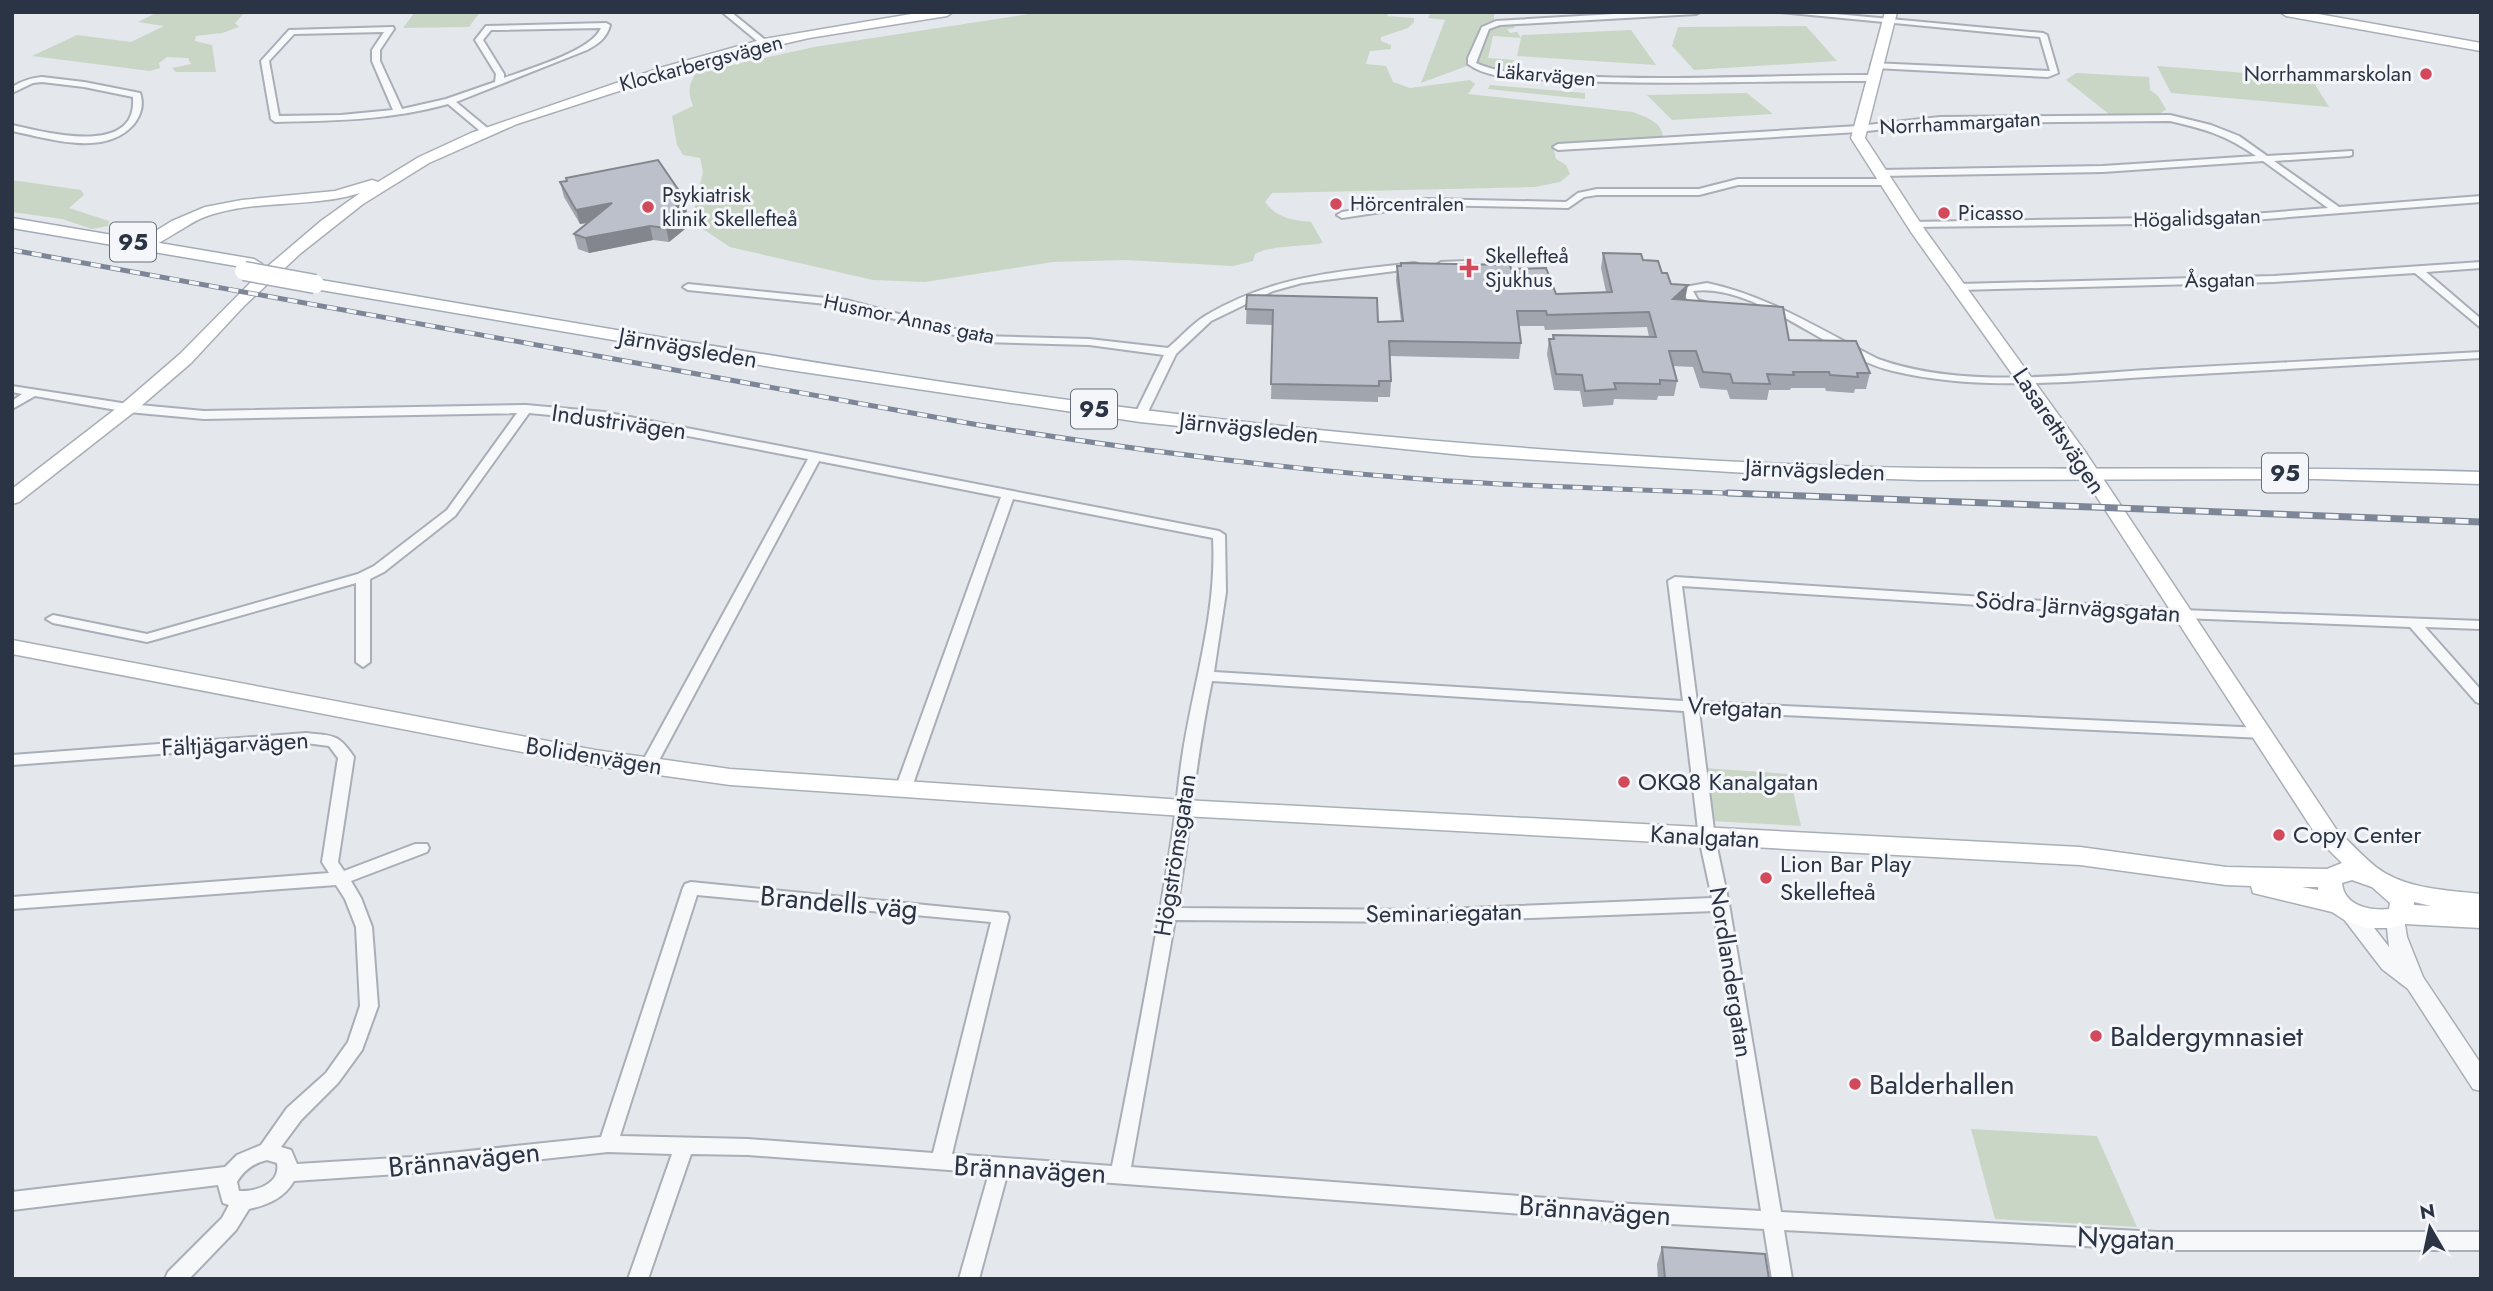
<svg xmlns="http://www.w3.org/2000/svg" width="2493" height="1291" viewBox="0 0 2493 1291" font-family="Jost,sans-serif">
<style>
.green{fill:#c9d6c5}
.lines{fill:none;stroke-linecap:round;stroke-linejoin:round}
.minor-casing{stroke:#a9aeb7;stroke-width:4}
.tertiary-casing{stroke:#a9aeb7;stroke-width:3}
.secondary-casing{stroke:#a9aeb7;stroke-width:3}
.primary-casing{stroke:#a3abb8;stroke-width:3}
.minor{fill:#f7f8fa;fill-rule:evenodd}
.tertiary{fill:#f7f8fa;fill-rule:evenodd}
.secondary{fill:#fff;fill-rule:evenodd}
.primary{fill:#fff;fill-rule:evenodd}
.rail-far1-casing{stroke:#7d8696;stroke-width:5}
.rail-casing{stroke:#7d8696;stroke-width:7}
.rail-far1{stroke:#f4f6f9;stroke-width:3.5;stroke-dasharray:10;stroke-linecap:butt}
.rail{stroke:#f4f6f9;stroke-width:4.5;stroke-dasharray:13;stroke-linecap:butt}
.primary-bridge-casing{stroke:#a3abb8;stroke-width:21;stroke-linecap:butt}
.primary-bridge{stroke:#fff;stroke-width:18}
.wall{fill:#a1a5ae}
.shaded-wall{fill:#83868d}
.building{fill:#bbc0ca;stroke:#83868d;stroke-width:2}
.poi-dot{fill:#d1495b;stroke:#f4f6f9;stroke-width:2.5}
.labels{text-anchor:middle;stroke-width:6;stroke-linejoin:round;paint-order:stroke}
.far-street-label{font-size:21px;fill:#2b3445;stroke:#f4f6f9}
.far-poi-label{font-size:21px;fill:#2b3445;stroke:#f4f6f9;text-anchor:start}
.shield{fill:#f4f6f9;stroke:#676e7b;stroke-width:2}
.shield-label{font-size:23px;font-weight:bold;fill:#2b3445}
.street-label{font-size:24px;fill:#2b3445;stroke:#f4f6f9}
.poi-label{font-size:24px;fill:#2b3445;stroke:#f4f6f9;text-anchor:start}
.near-street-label{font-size:28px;fill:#2b3445;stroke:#f4f6f9}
.near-poi-label{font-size:28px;fill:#2b3445;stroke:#f4f6f9;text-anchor:start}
</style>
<rect width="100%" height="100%" fill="#e4e7ec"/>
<!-- green -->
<g class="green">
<path d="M158,12h87l-10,11 4,4 -17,6 -26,3 -1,5 17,4 4,27h-40l-4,-4 19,-4 -3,-6 -21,-1 -8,6 1,5 -10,3 -118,-15 45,-21 54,7 33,-16 -26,-4z"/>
<path d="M415,12h65l-11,15 -66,1z"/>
<path d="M1042,12h348l-3,4 27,2v4l-6,6 -27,9v4l10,4v4l-21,2 -4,13 20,2 7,16 17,6 60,-8 5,4 -7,10 165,18c13,5 29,10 30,25l-110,9 3,13 10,6 4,9 -10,8 -25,5 -263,6 -7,9c12,16 26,18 46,20l12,21c-21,4 -52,2 -68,11l-2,7 -20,5 -107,-6 -73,2 -128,20 -52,-2 -143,-33 -27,-18 -10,-14 10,-43 -3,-14 -17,-3 -6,-10 -5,-29 21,-10c-5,-12 -5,-21 3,-33l118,-26z"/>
<path d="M1431,12h63v12l22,-4 -2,8 -7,1 3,4 7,-1 4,6 1,-3 109,-5 25,35 -139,-9 4,-18 -28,-2 -5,22 26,2 -6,13 -36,-9 -51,19 24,-63 -17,-2z"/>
<path d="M1806,26l31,35 -143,9 -22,-24 6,-19z"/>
<path d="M2157,66l154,12 18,29 -158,-14z"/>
<path d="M2076,73l73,4 1,13 8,6 8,13 -5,4 -52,1 -43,-34z"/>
<path d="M1490,85l95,8v6l-97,-10z"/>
<path d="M1747,93l26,21 -101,6 -25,-25z"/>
<path d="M12,180l69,10 3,5 -15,13 40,13 -1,5 -16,3 -30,-10 -50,-7z"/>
<path d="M1704,768l85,6 12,52 -89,-5z"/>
<path d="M1971,1129l126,7 40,91 -142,-8z"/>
</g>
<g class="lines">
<!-- minor casing -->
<g class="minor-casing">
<g id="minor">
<path d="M722,12h9l38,31 -7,2z"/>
<path d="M1649,12h51l-4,2 -196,11 -11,4 -13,34c29,13 64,11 95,13 100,5 201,-1 301,-1l4,3 -4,3c-105,-1 -211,5 -316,-1 -27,-2 -65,1 -88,-16v-6l14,-31 14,-6z"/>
<path d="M1780,12h34l229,21 4,2 11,38 -10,4 -173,-9 -4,-3 1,-2 178,8 -10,-34z"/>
<path d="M606,23l4,2c-3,13 -12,19 -23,25l-131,52 35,29v4h-6l-37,-31c-57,16 -115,17 -173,18l-4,-3 -10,-58 28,-31 104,-3 1,2 -14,21v11l22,48 44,-10 49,-17 1,-8 -21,-34 11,-14zM601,28c-9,23 -73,41 -97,50v-4l-21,-34 8,-10zM384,32l-12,18v11l21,49 -52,5 -62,1 -10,-55 25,-27z"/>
<path d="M42,77l42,5 56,11c4,11 1,22 -6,31 -29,34 -86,14 -122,7v-6c33,7 126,33 121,-28l-49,-10 -42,-5 -9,1 -21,10v-6c10,-6 18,-9 30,-10z"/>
<path d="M2170,115l41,10 28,11 28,20 85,-5v4l-3,1 -75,5 65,46 142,-11v6l-267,21 -301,4 -4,-1v-4l305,-5 114,-9 -65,-47 -160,11 -223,4 -5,-3 5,-3 223,-4 153,-10c-30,-21 -51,-27 -86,-35l-230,2 -82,9 -300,18 -5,-3 5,-3 300,-18 82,-9z"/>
<path d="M1738,179h147l5,3 -5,3h-147l-39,10h-102l-13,2 -16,11 -141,-3 -85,13 -5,-3 5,-3 85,-13 139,3 12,-9 19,-4h102z"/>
<path d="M1468,261l4,1v4l-31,2 -5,-3 5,-3z"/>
<path d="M2481,262v6l-55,4 55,47v9l-66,-55 -141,9 -315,8 -5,-3 5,-3 315,-8z"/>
<path d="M1414,263l4,1v4l-116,15 -29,8 -62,30 -35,33 -30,62 -6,4 -6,-4 30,-61 -75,-10 -108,-3 -135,-36 -158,-16 -5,-3 5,-3 158,16 135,36 108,3 79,9c12,-10 24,-24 37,-32 69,-41 132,-44 209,-53z"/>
<path d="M1707,283c62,13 115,48 171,76 86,31 194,15 284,10 106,-6 213,-11 319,-17v6c-106,6 -212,12 -318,18 -90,5 -182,16 -270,-5 -62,-14 -137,-89 -200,-80l5,9 16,5 -5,3 -19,-4 -7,-12 2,-5z"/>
<path d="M12,386l116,18 76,7 322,-6 78,7 615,119 6,4 1,57 -12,80 469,29 -15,-120 7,-4 507,33 299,11v8l-56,-2 56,63v14l-5,-2 -66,-75 -228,-9 -500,-32 15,116 566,26 7,5 -7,5 -564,-27 16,127 14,66 52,308 377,20h323v18h-323l-374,-20 8,49h-20l-8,-50 -150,-8 -607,-46 -28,104h-20l30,-106 -241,-18 -57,-1 -43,125h-20l44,-125 -64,-2 -196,21 -118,8c-10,17 -26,24 -45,28l-13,21 -47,49h-24l3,-7 54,-54 7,-13 -6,-2 -5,-18 -206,25v-18l213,-25 12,-12 24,-10 26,-37 39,-35 22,-31 12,-36 -4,-79 -11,-28 -9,-14 -324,24v-12l317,-24 -7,-11 16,-104 -9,-12 -23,-3 -294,22v-10l294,-22c27,3 32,0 48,24l-16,105 6,9 71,-27h12l2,4 -2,4 -76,29 10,17 11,29 6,79 -16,44 -24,33 -37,37 -20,27 10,3 6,14 115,-7 189,-20 82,-249 2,-4 6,-2 316,31 2,4 -57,237 160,12c22,-110 43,-219 60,-329 4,-26 6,-53 10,-79 11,-74 35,-144 31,-220l-200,-39 -101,288 -3,4h-10l-3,-4 105,-290 -182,-36 -163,305 -3,4h-10l-3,-4 168,-307 -204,-39 -75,-7 -74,103 -71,56 -14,7v83l-7,5 -7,-5v-79l-209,59 -94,-19 -7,-4 7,-4 94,19 211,-60 16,-8 73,-56 70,-97 -313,6 -76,-7 -93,-16 -23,13v-8l10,-7 -10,-2zM1212,681l472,30 15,127 13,60 -290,12 -245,-2c13,-76 19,-152 35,-227zM697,895l294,27 -58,231 -185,-14 -128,-3zM1714,911l47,300 -147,-8 -483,-36 44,-247 247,2zM267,1160l10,3c4,21 -21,29 -38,28l-2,-9c7,-12 17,-19 30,-22z"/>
</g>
</g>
<!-- tertiary casing -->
<g class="tertiary-casing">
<path id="tertiary" d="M2350,904l7,2 32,41 -3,-29 3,-6 7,-2 7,2 4,25 16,40 58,87v27l-8,-2 -65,-100 -26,-20 -39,-51 -3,-6 3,-6z"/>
</g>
<!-- secondary casing -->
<g class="secondary-casing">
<g id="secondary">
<path d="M923,12h30l-6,4 -138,22 -91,21 -201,65 -88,39 -66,41 -62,49 -57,53 -53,57 -57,49 -115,90 -7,2v-15l110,-85 58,-50 81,-82 60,-51 39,-28c-51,16 -108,5 -158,25 -17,7 -57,38 -71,34l-3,-3 3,-3 41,-25 33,-14 37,-7 93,-9 37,-11 6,2 41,-25 52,-24 189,-65 104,-29z"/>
<path d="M1885,12h12l-32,126 60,92 161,223 250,376c13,12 26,27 40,38 28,22 70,23 105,27v34l-77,-4 -14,4h-24l-20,-7 -14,-9 -79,-19 -2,-7 -25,-1 -146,-20 -897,-49 -453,-31 -135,-19 -583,-112v-14l583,110 135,19 453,31 897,47 146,20 101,2 15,-6 -22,-22 -251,-387 -158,-222 -60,-94zM2352,880l20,7 18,16 -1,6c-19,2 -45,-3 -47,-26zM2302,887h16v3zM2414,902l17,4 -17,-1z"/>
<path d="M2280,12h27l174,31v8l-195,-35z"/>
</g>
</g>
<!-- primary casing -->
<g class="primary-casing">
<g id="primary">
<path d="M12,218l242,41 8,5 -8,5 -242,-41z"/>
<path d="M315,279c385,65 770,135 1159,165 149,12 299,22 448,24 187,2 373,-2 559,4v12l-165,-5 -396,1 -122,-4 -326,-20 -332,-34 -357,-53 -474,-81 -3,-4 3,-4z"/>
</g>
</g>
<!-- minor -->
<use href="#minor" class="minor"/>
<!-- tertiary -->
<use href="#tertiary" class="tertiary"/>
<!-- secondary -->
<use href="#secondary" class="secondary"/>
<!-- primary -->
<use href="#primary" class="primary"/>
<!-- rail-far1 casing -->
<g class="rail-far1-casing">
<path id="rail-far1" d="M12,250l961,174c153,25 307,45 462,56 113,8 226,10 339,15"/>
</g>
<!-- rail casing -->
<g class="rail-casing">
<path id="rail" d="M1728,493l753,29"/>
</g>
<!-- rail-far1 -->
<use href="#rail-far1" class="rail-far1"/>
<!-- rail -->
<use href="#rail" class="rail"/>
<!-- primary-bridge casing -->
<g class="primary-bridge-casing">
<path id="primary-bridge" d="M244,271l71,13"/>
</g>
<!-- primary-bridge -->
<use href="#primary-bridge" class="primary-bridge"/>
</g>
<!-- wall -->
<g class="wall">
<path d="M560,182l127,30 -6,2 4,15 -16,13 -16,-2 -64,13 -11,-4 -4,-15 14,-11 -8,1 -16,-27z"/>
<path d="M1603,253l40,7 19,13 23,27 104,40 81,33 -4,16h-11l-1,4 -28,-2 -1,-3h-34l-1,2h-21l-2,10 -37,-1 -3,-9 -27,-2 -7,-21 -20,-1 4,15 -3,15h-16l-1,4 -43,-1 -1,6 -30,2 -3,-16 -26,-1 -7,-36 2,-15h3l1,-4 96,2 -2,-10 -102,3 -1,-4h-25l2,17 -2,16 -129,-3 1,25 -1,16h-12v5l-107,-3 2,-74 -27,-1 1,-29 131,27 23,-1 -5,-41 1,-14 114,3 45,25 50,-2 -5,-24z"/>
<path d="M1662,1247l107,32h-111l-1,-15z"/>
</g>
<!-- shaded-wall -->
<g class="shaded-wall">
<path d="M684,198l3,14 -11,3 -3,-15z"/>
<path d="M612,203l4,14 -36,7 -4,-14z"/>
<path d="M682,214l3,15 -16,13 -3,-14z"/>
<path d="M650,226l3,14 -64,13 -4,-15z"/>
<path d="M1688,285l-3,15 -12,-1z"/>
</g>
<!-- building -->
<g class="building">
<path d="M658,160l26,38 -11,2 9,14 -16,14 -16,-2 -65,12 -11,-4 38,-31 -36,7 -16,-28 7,-1 -1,-3z"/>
<path d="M1603,253l38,1 2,6 15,1 4,12h5l4,11 17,1 -15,14 110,8 6,33 67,1 14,32h-13l1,4 -28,-2 -1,-3h-36l1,3 -27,-1 3,10 -37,-1 -3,-9 -27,-2 -7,-21h-27l8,30 -17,-1v4l-46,-1 2,6 -31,2 -3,-16 -26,-1 -7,-35h5l-1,-4 103,2 -7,-25 -102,3 -1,-4h-29l4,32 -132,-2 2,40h-12v5l-108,-2 2,-74 -27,-1 1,-14 130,3 1,24 25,-1 -6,-55h4v-3l109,2 1,4 35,-1 10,26 56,-2z"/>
<path d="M1662,1247l103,7 4,25h-104z"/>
</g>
<!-- markers -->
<g class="poi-dot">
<circle cx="2426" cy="74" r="7"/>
<circle cx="1336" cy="204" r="7"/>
<circle cx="648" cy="207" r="7"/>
<circle cx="1944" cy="213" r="7"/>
<path d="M1465.5 257.5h7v7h7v7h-7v7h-7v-7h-7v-7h7z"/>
<circle cx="1624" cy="782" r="7"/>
<circle cx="2279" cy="835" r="7"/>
<circle cx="1766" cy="878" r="7"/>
<circle cx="2096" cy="1036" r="7"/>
<circle cx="1855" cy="1084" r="7"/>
</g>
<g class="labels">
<!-- far-street labels -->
<g class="far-street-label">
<text transform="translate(701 63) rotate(-15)" y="7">Klockarbergsvägen</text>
<text transform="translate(1546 75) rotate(5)" y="7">Läkarvägen</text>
<text transform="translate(1960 123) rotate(-3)" y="7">Norrhammargatan</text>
<text transform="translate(2197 218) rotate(-2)" y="7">Högalidsgatan</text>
<text transform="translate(2220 280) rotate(-1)" y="7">Åsgatan</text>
<text transform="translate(909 319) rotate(12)" y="7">Husmor Annas gata</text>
</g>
<!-- far-poi labels -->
<g class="far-poi-label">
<text x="2412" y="81" text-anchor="end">Norrhammarskolan</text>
<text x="662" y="202">Psykiatrisk<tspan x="662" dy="24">klinik Skellefteå</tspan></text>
<text x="1350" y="211">Hörcentralen</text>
<text x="1958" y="220">Picasso</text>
<text x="1485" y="263">Skellefteå<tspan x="1485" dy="24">Sjukhus</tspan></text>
</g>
<!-- shield labels -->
<g class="shield">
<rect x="110" y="222.5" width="46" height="39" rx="5"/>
<rect x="1071" y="389.5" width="46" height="39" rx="5"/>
<rect x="2262" y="453.5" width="46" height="39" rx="5"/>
</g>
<g class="shield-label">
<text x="133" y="250">95</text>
<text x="1094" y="417">95</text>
<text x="2285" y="481">95</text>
</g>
<!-- street labels -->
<g class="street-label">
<text transform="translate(688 348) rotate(10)" y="8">Järnvägsleden</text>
<text transform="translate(619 422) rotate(8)" y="8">Industrivägen</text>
<text transform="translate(1249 428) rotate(6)" y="8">Järnvägsleden</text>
<text transform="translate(2059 431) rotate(56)" y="8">Lasarettsvägen</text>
<text transform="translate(1815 470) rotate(2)" y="8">Järnvägsleden</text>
<text transform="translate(2078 607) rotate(4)" y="8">Södra Järnvägsgatan</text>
<text transform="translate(1735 708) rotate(3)" y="8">Vretgatan</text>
<text transform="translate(235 744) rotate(-3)" y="8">Fältjägarvägen</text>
<text transform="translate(594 756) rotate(9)" y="8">Bolidenvägen</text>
<text transform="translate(1705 837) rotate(3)" y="8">Kanalgatan</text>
<text transform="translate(1175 855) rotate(-81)" y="8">Högströmsgatan</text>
<text transform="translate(1444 913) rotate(-1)" y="8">Seminariegatan</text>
<text transform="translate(1731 972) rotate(81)" y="8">Nordlandergatan</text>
</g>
<!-- poi labels -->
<g class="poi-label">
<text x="1638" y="790">OKQ8 Kanalgatan</text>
<text x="2293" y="843">Copy Center</text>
<text x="1780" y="872">Lion Bar Play<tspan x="1780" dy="28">Skellefteå</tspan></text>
</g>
<!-- near-street labels -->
<g class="near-street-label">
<text transform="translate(839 902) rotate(5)" y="10">Brandells väg</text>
<text transform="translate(464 1159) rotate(-6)" y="10">Brännavägen</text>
<text transform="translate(1030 1169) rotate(3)" y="10">Brännavägen</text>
<text transform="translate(1595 1210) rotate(4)" y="10">Brännavägen</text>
<text transform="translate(2126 1238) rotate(2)" y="10">Nygatan</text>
</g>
<!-- near-poi labels -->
<g class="near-poi-label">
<text x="2110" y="1046">Baldergymnasiet</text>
<text x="1869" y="1094">Balderhallen</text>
</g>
</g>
<!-- border -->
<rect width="2493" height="1291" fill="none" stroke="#2b3445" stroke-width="28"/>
<!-- north arrow -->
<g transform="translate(2430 1228) rotate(351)" stroke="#f4f6f9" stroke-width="5" paint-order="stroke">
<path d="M0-5L12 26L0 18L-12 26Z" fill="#2b3445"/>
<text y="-10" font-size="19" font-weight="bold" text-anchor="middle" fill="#2b3445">N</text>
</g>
</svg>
